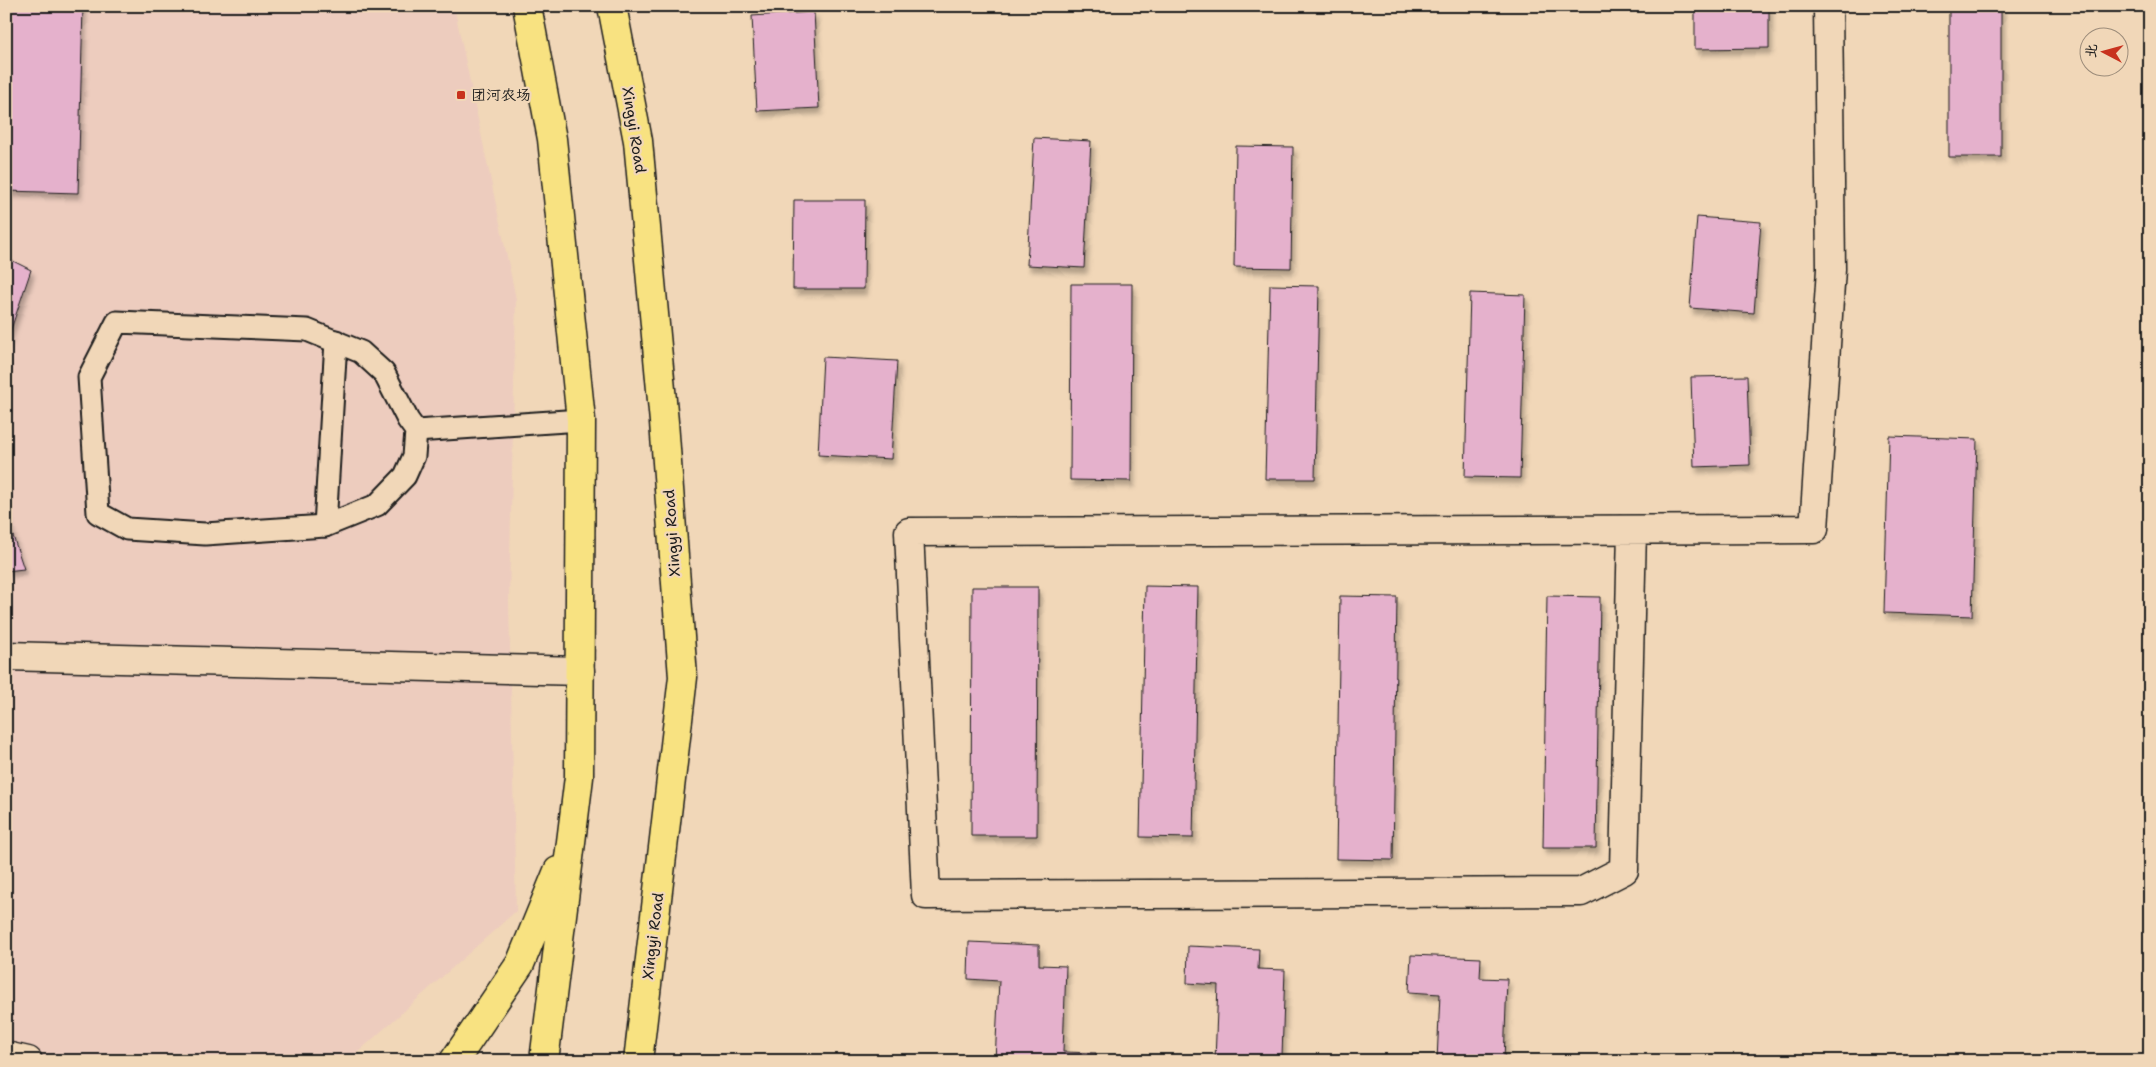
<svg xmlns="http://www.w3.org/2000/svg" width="2156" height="1067" viewBox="0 0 2156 1067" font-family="'Shantell Sans','LXGW WenKai TC',sans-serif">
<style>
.built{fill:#edccbe}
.building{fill:#e5b1cc;stroke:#1c1c1c;filter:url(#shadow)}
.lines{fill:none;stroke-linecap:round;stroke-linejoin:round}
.lane-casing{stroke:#1c1c1c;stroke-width:25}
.street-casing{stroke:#1c1c1c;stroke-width:31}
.secondary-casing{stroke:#1c1c1c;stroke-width:31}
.primary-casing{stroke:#1c1c1c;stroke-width:31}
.lane{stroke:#f1d7b8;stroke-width:21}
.street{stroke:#f1d7b8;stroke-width:28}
.secondary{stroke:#f1d7b8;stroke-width:28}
.primary{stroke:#f8e281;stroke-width:28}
.poi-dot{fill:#c8321e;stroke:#f1d7b8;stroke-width:2}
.labels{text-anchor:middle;stroke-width:4.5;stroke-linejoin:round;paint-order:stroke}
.poi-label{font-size:15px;fill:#1c1c1c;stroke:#f1d7b8;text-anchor:start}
.street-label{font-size:15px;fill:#1c1c1c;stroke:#f1d7b8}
</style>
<defs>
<filter id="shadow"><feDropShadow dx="3" dy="5.5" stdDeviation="2.5" flood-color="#0004"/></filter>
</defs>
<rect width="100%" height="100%" fill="#f1d7b8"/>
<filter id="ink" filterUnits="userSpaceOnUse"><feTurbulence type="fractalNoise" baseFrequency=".02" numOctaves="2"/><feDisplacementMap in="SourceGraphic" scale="10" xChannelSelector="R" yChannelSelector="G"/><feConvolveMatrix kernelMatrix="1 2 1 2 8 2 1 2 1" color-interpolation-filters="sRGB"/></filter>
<g filter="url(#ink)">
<!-- built -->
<path class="built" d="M6,6h448l62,293 -7,302 7,310 -168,150h-342z"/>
<!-- building -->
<g class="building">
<path d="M6,6h77l-5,187 -72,-2z"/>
<path d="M1695,6h74v42l-74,1z"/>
<rect x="1949" y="6" width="52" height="151"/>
<path d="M814,12l5,96 -62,3 -5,-95z"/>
<path d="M1034,138l57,3 -7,127 -57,-3z"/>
<path d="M1236,146l57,1 -2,121 -57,-1z"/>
<path d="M794,200h71l-1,89h-71z"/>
<path d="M1697,217l64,5 -7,91 -64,-5z"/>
<path d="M11,260l20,10 -25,74v-82z"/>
<path d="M1071,284h61l-1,197 -61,-1z"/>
<path d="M1270,285l49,1 -4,193h-50z"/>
<path d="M1470,293l55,2 -5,183 -55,-1z"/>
<path d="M823,357l74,4 -6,98 -73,-4z"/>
<path d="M1747,376l3,89 -56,2 -3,-90z"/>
<path d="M1889,436l88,3 -5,177 -88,-3z"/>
<path d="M6,511l6,22 12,36 -18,2z"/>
<path d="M1145,586l53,1 -5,251 -53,-1z"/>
<path d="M972,587h66l-1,249h-66z"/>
<path d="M1340,596l57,1 -4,263 -57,-1z"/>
<path d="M1547,596l53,1 -4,251h-53z"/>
<path d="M969,942l70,3v20l27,1 -3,86 33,1v8h-101l4,-80 -31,-2z"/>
<path d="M1188,946l71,3 -1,20 27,1 -3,86 33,2v3h-100l3,-76 -31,-2z"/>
<path d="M1411,955l70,3 -1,20 27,1 -3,82h-67l3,-67 -31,-2z"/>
</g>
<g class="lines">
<!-- lane casing -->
<g class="lane-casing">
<g id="lane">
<path d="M117,322l190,8 54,22 23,21 24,47 8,11 -2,25 -9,20 -28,29 -52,21 -120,8 -78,-5 -29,-16 -9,-136z"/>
<path d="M416,431l165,-11"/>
<path d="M325,526l11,-185"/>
</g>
</g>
<!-- street casing -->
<g class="street-casing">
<g id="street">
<path d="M1632,530l-8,340 -43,22 -655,3 -17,-363 905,-3 17,-260 -3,-263"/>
<path d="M6,656l574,15"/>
</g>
</g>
<!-- secondary casing -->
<g class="secondary-casing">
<path id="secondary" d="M6,1056l22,5"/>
</g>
<!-- primary casing -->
<g class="primary-casing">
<g id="primary">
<path d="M527,6l25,133 29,281 -2,357 -35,284"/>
<path d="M612,6l26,135 26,281 19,255 -45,384"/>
<path d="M454,1061l66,-97 38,-93"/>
</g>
</g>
<!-- lane -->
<use href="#lane" class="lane"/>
<!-- street -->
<use href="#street" class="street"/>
<!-- secondary -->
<use href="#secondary" class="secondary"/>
<!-- primary -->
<use href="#primary" class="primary"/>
</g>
</g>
<!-- markers -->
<rect class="poi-dot" x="456" y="90" width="10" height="10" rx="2.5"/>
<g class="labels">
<!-- poi labels -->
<g class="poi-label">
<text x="471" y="100">团河农场</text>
</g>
<!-- street labels -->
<g class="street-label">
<text transform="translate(634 130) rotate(81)" y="5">Xingyi Road</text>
<text transform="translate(672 533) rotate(-94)" y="5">Xingyi Road</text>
<text transform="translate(653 936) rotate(-83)" y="5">Xingyi Road</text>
</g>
</g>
<!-- margin -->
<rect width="2156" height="1067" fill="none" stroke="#f1d7b8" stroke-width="25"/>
<rect x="12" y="12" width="2131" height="1042" fill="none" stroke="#1c1c1c" stroke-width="2" filter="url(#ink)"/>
<!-- north arrow -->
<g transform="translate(2104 52) rotate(276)"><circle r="24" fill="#f1d7b8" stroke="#9c8c7a"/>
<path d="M0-4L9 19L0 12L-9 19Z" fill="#c8321e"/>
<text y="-8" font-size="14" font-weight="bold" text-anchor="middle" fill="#1c1c1c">北</text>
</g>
</svg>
